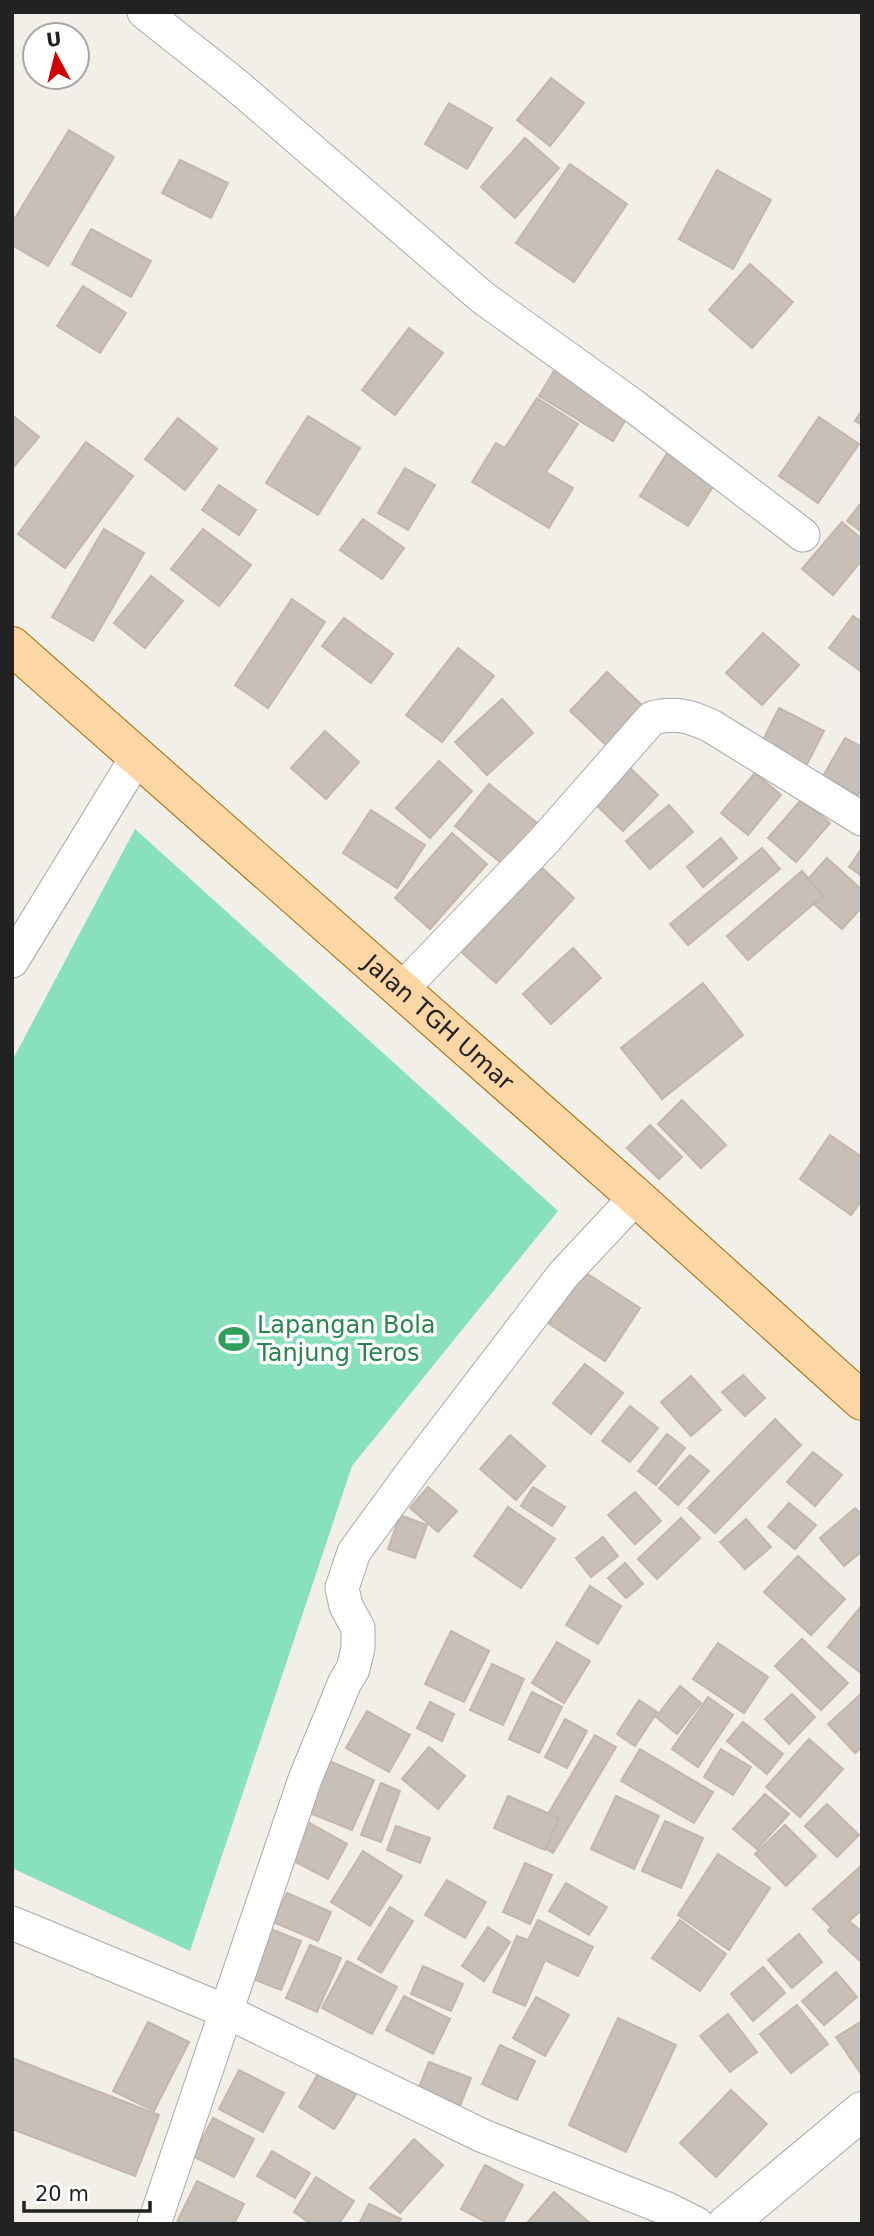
<svg xmlns="http://www.w3.org/2000/svg" width="874" height="2236" viewBox="0 0 874 2236" font-family="'DejaVu Sans',sans-serif">
<style>
.pitch{fill:#88e0be}
.building{fill:#c7bfb8;stroke:#c4b6ab;stroke-width:2}
.lines{fill:none;stroke-linecap:round;stroke-linejoin:round}
.minor-casing{stroke:#a9a9a9;stroke-width:35}
.tertiary-casing{stroke:#a9a9a9;stroke-width:40}
.primary-casing{stroke:#a06b00;stroke-width:40}
.minor{stroke:#fff;stroke-width:33}
.tertiary{stroke:#fff;stroke-width:38}
.primary{stroke:#fcd6a4;stroke-width:38}
.labels{text-anchor:middle;stroke-width:7;stroke-linejoin:round;paint-order:stroke}
.street-label{font-size:24px;fill:#222;stroke:#fff}
.leisure-label{font-size:24px;fill:#27864d;stroke:#fff;text-anchor:start}
</style>
<rect width="100%" height="100%" fill="#f2efe9"/>
<!-- pitch -->
<path class="pitch" d="M135,829l423,382 -206,255 -162,485 -178,-83v-807z"/>
<!-- building -->
<g class="building">
<path d="M551,78l33,25 -34,43 -33,-26z"/>
<path d="M449,103l43,25 -25,41 -42,-25z"/>
<path d="M69,130l45,27 -66,109 -36,-21v-22z"/>
<path d="M525,138l34,30 -44,50 -34,-31z"/>
<path d="M180,160l48,23 -17,35 -49,-25z"/>
<path d="M570,164l57,40 -53,78 -58,-39z"/>
<path d="M717,170l54,30 -38,69 -54,-30z"/>
<path d="M91,229l60,32 -20,36 -59,-33z"/>
<path d="M750,264l43,38 -41,46 -43,-38z"/>
<path d="M83,286l43,27 -26,40 -43,-27z"/>
<path d="M409,328l34,25 -48,62 -33,-25z"/>
<path d="M560,361l73,46 -20,34 -74,-45z"/>
<path d="M537,398l41,26 -32,48 27,16 -24,40 -77,-46 24,-39 9,5z"/>
<path d="M862,410v15l-7,-4z"/>
<path d="M12,415l27,22 -27,32z"/>
<path d="M308,416l52,32 -42,67 -52,-32z"/>
<path d="M819,417l40,27 -41,59 -39,-27z"/>
<path d="M178,418l39,31 -32,41 -40,-31z"/>
<path d="M86,442l47,34 -68,92 -47,-34z"/>
<path d="M673,444l48,30 -33,52 -48,-30z"/>
<path d="M405,468l30,17 -27,45 -30,-17z"/>
<path d="M219,485l37,25 -17,25 -37,-25z"/>
<path d="M862,502v30l-15,-11z"/>
<path d="M363,519l41,29 -22,31 -42,-29z"/>
<path d="M842,522l20,17v21l-29,35 -31,-26z"/>
<path d="M104,529l40,24 -51,88 -41,-24z"/>
<path d="M203,529l48,36 -32,41 -48,-37z"/>
<path d="M151,576l32,25 -38,47 -31,-25z"/>
<path d="M292,599l33,23 -57,86 -33,-23z"/>
<path d="M853,616l9,6v50l-33,-24z"/>
<path d="M344,618l49,36 -22,29 -49,-37z"/>
<path d="M763,633l36,32 -37,40 -36,-32z"/>
<path d="M458,648l36,28 -52,66 -36,-27z"/>
<path d="M607,672l37,35 -37,39 -37,-35z"/>
<path d="M502,699l31,34 -46,42 -32,-33z"/>
<path d="M779,708l45,23 -19,37 -45,-22z"/>
<path d="M325,731l34,31 -33,37 -35,-31z"/>
<path d="M845,738l17,9v40l-4,8 -35,-19z"/>
<path d="M439,761l33,30 -42,47 -34,-30z"/>
<path d="M626,764l32,31 -35,36 -32,-31z"/>
<path d="M755,773l26,22 -33,40 -27,-22z"/>
<path d="M489,784l54,44 -34,41 -54,-43z"/>
<path d="M802,799l28,24 -34,39 -28,-24z"/>
<path d="M669,805l24,27 -43,37 -24,-28z"/>
<path d="M371,810l54,35 -28,43 -54,-35z"/>
<path d="M452,833l35,31 -57,65 -35,-31z"/>
<path d="M721,838l16,20 -34,29 -16,-20z"/>
<path d="M762,848l18,21 -92,76 -18,-21z"/>
<path d="M862,848v28l-13,-9z"/>
<path d="M827,858l35,32v17l-20,22 -44,-39z"/>
<path d="M537,863l37,35 -78,85 -38,-34z"/>
<path d="M802,871l21,25 -75,64 -21,-24z"/>
<path d="M573,948l28,30 -50,46 -28,-30z"/>
<path d="M703,983l40,52 -81,64 -41,-51z"/>
<path d="M682,1100l44,45 -25,23 -43,-44z"/>
<path d="M650,1125l32,32 -23,22 -32,-31z"/>
<path d="M830,1135l32,22v43l-11,15 -51,-36z"/>
<path d="M583,1271l57,37 -35,53 -57,-38z"/>
<path d="M585,1364l38,29 -32,41 -38,-31z"/>
<path d="M743,1375l22,23 -20,18 -23,-24z"/>
<path d="M691,1376l30,34 -30,26 -30,-34z"/>
<path d="M630,1406l28,22 -28,34 -28,-21z"/>
<path d="M775,1419l26,26 -86,88 -27,-25z"/>
<path d="M667,1434l18,14 -29,37 -18,-14z"/>
<path d="M510,1435l35,31 -29,34 -36,-31z"/>
<path d="M813,1452l29,23 -27,31 -28,-24z"/>
<path d="M690,1455l19,16 -31,34 -19,-17z"/>
<path d="M428,1487l29,24 -19,21 -28,-24z"/>
<path d="M533,1487l32,20 -13,19 -31,-20z"/>
<path d="M635,1492l26,29 -26,23 -27,-29z"/>
<path d="M789,1503l27,22 -21,24 -27,-22z"/>
<path d="M508,1507l47,32 -34,49 -47,-32z"/>
<path d="M855,1508l7,7v36l-18,15 -24,-28z"/>
<path d="M400,1515l27,10 -12,33 -27,-9z"/>
<path d="M681,1518l19,20 -43,41 -19,-20z"/>
<path d="M746,1519l25,28 -26,22 -25,-27z"/>
<path d="M603,1537l15,19 -27,21 -15,-19z"/>
<path d="M798,1556l47,43 -34,36 -47,-43z"/>
<path d="M625,1563l18,21 -17,14 -18,-20z"/>
<path d="M590,1586l31,20 -23,38 -32,-19z"/>
<path d="M862,1605v69l-34,-27z"/>
<path d="M451,1631l38,20 -25,51 -39,-18z"/>
<path d="M802,1639l46,44 -27,27 -46,-44z"/>
<path d="M557,1642l33,19 -26,42 -32,-20z"/>
<path d="M718,1643l50,34 -24,36 -51,-34z"/>
<path d="M492,1664l32,15 -21,46 -33,-15z"/>
<path d="M680,1686l21,17 -24,31 -21,-17z"/>
<path d="M532,1692l30,15 -23,46 -30,-14z"/>
<path d="M862,1693v54l-7,6 -27,-29z"/>
<path d="M792,1694l23,23 -26,27 -24,-25z"/>
<path d="M708,1697l25,18 -35,52 -26,-18z"/>
<path d="M639,1700l18,12 -22,34 -18,-12z"/>
<path d="M430,1702l24,12 -12,27 -25,-13z"/>
<path d="M367,1711l43,24 -21,37 -43,-24z"/>
<path d="M565,1719l22,12 -20,37 -22,-11z"/>
<path d="M743,1722l40,32 -16,20 -40,-33z"/>
<path d="M595,1735l21,12 -63,106 -21,-12z"/>
<path d="M809,1739l34,30 -43,48 -34,-30z"/>
<path d="M429,1747l36,29 -27,33 -36,-30z"/>
<path d="M640,1749l73,43 -19,31 -73,-42z"/>
<path d="M721,1749l30,18 -18,28 -29,-18z"/>
<path d="M329,1761l45,19 -22,50 -45,-18z"/>
<path d="M381,1783l19,8 -19,51 -20,-7z"/>
<path d="M765,1794l24,20 -32,35 -24,-20z"/>
<path d="M508,1796l51,22 -14,32 -51,-22z"/>
<path d="M616,1796l43,20 -25,53 -43,-20z"/>
<path d="M827,1804l32,31 -22,22 -32,-31z"/>
<path d="M665,1821l38,17 -22,50 -39,-17z"/>
<path d="M308,1822l39,22 -19,35 -40,-21z"/>
<path d="M785,1825l31,31 -30,30 -31,-32z"/>
<path d="M396,1826l34,12 -10,25 -33,-13z"/>
<path d="M363,1851l39,25 -32,50 -39,-24z"/>
<path d="M718,1854l52,34 -41,62 -51,-35z"/>
<path d="M525,1863l27,12 -22,49 -27,-12z"/>
<path d="M862,1865v45l-13,11 13,11v25l-3,3 -31,-29 3,-4 -18,-18z"/>
<path d="M447,1880l39,22 -21,36 -40,-23z"/>
<path d="M566,1883l41,24 -18,28 -40,-24z"/>
<path d="M287,1893l44,19 -13,29 -45,-19z"/>
<path d="M390,1907l23,14 -32,52 -23,-14z"/>
<path d="M538,1920l55,27 -15,29 -33,-16 -20,46 -32,-14 24,-56 11,4z"/>
<path d="M680,1920l46,34 -26,37 -48,-33z"/>
<path d="M488,1927l22,15 -26,39 -22,-15z"/>
<path d="M268,1928l33,13 -20,49 -33,-13z"/>
<path d="M799,1934l23,28 -30,26 -24,-28z"/>
<path d="M310,1945l31,13 -24,54 -31,-14z"/>
<path d="M347,1961l50,26 -25,47 -50,-26z"/>
<path d="M423,1966l40,18 -12,27 -40,-17z"/>
<path d="M763,1967l22,26 -32,28 -22,-27z"/>
<path d="M836,1972l21,25 -33,28 -22,-24z"/>
<path d="M404,1996l46,23 -17,35 -47,-24z"/>
<path d="M536,1997l33,18 -24,41 -32,-18z"/>
<path d="M797,2005l31,39 -37,29 -31,-39z"/>
<path d="M728,2014l29,38 -27,20 -30,-36z"/>
<path d="M618,2018l58,27 -50,107 -57,-27z"/>
<path d="M862,2021v52l-1,1 -25,-37z"/>
<path d="M148,2022l41,20 -35,69 -41,-20z"/>
<path d="M500,2045l35,16 -18,39 -35,-16z"/>
<path d="M12,2058l147,57 -24,61 -123,-47z"/>
<path d="M429,2062l42,16 -11,28 -42,-16z"/>
<path d="M321,2069l37,22 -24,38 -35,-22z"/>
<path d="M239,2070l45,23 -21,39 -44,-23z"/>
<path d="M731,2090l36,34 -51,53 -36,-34z"/>
<path d="M213,2118l41,21 -20,38 -41,-21z"/>
<path d="M414,2139l29,26 -43,48 -30,-25z"/>
<path d="M272,2151l38,22 -15,25 -38,-22z"/>
<path d="M485,2165l38,20 -21,39h-12l-29,-15z"/>
<path d="M316,2177l38,24 -15,23h-28l-17,-12z"/>
<path d="M197,2181l47,23 -10,20h-58z"/>
<path d="M554,2192l37,32h-65z"/>
<path d="M369,2204l32,15 -3,5h-39z"/>
</g>
<g class="lines">
<!-- minor casing -->
<g class="minor-casing">
<g id="minor">
<path d="M144,12l92,73 246,212 153,110 168,128"/>
<path d="M12,961l125,-204"/>
<path d="M401,990l143,-149 108,-123c23,-6 38,-2 59,8l151,93"/>
<path d="M12,1923l213,88 258,125 182,72 32,16"/>
<path d="M154,2224l151,-445 40,-97 8,-13 5,-21v-20l-12,-22 -4,-18 12,-36 60,-82 149,-195 73,-78"/>
</g>
</g>
<!-- tertiary casing -->
<g class="tertiary-casing">
<path id="tertiary" d="M727,2224l135,-113"/>
</g>
<!-- primary casing -->
<g class="primary-casing">
<g id="primary">
<path id="s1" d="M12,646l624,551 226,204"/>
</g>
</g>
<!-- minor -->
<use href="#minor" class="minor"/>
<!-- tertiary -->
<use href="#tertiary" class="tertiary"/>
<!-- primary -->
<use href="#primary" class="primary"/>
</g>
<!-- icons -->
<defs>
<g id="stadium-bare" transform="scale(2.415)"><path d="M0-5a6.5 5 0 1 0 0 10a6.5 5 0 1 0 0-10ZM-3.5-1.8h7v3.6h-7Z" fill="#2e9e5b" stroke="#fff" stroke-width="2.5" paint-order="stroke"/></g>
</defs>
<g fill-rule="evenodd">
<use href="#stadium-bare" x="234" y="1339"/>
</g>
<g class="labels">
<!-- street labels -->
<g class="street-label">
<text dy="8" stroke="none"><textPath href="#s1" startOffset="569">Jalan TGH Umar</textPath></text>
</g>
<!-- leisure labels -->
<g class="leisure-label">
<text x="257" y="1333">Lapangan Bola<tspan x="257" dy="28">Tanjung Teros</tspan></text>
</g>
</g>
<!-- border -->
<rect width="874" height="2236" fill="none" stroke="#222222" stroke-width="28"/>
<!-- north arrow -->
<g transform="translate(56 56) rotate(353)"><circle r="33" fill="#ffffff" stroke="#a7a7a7" stroke-width="2"/>
<path d="M0-5L12 26L0 18L-12 26Z" fill="#d40000"/>
<text y="-10" font-size="19" font-weight="bold" text-anchor="middle" fill="#222222">U</text>
</g>
<!-- scale -->
<path d="M24 2201v10h126v-10" fill="none" stroke="#222222" stroke-width="3.5"/>
<text x="35" y="2201" font-size="21" fill="#222222" stroke="#ffffff" stroke-width="5" paint-order="stroke">20 m</text>
</svg>
